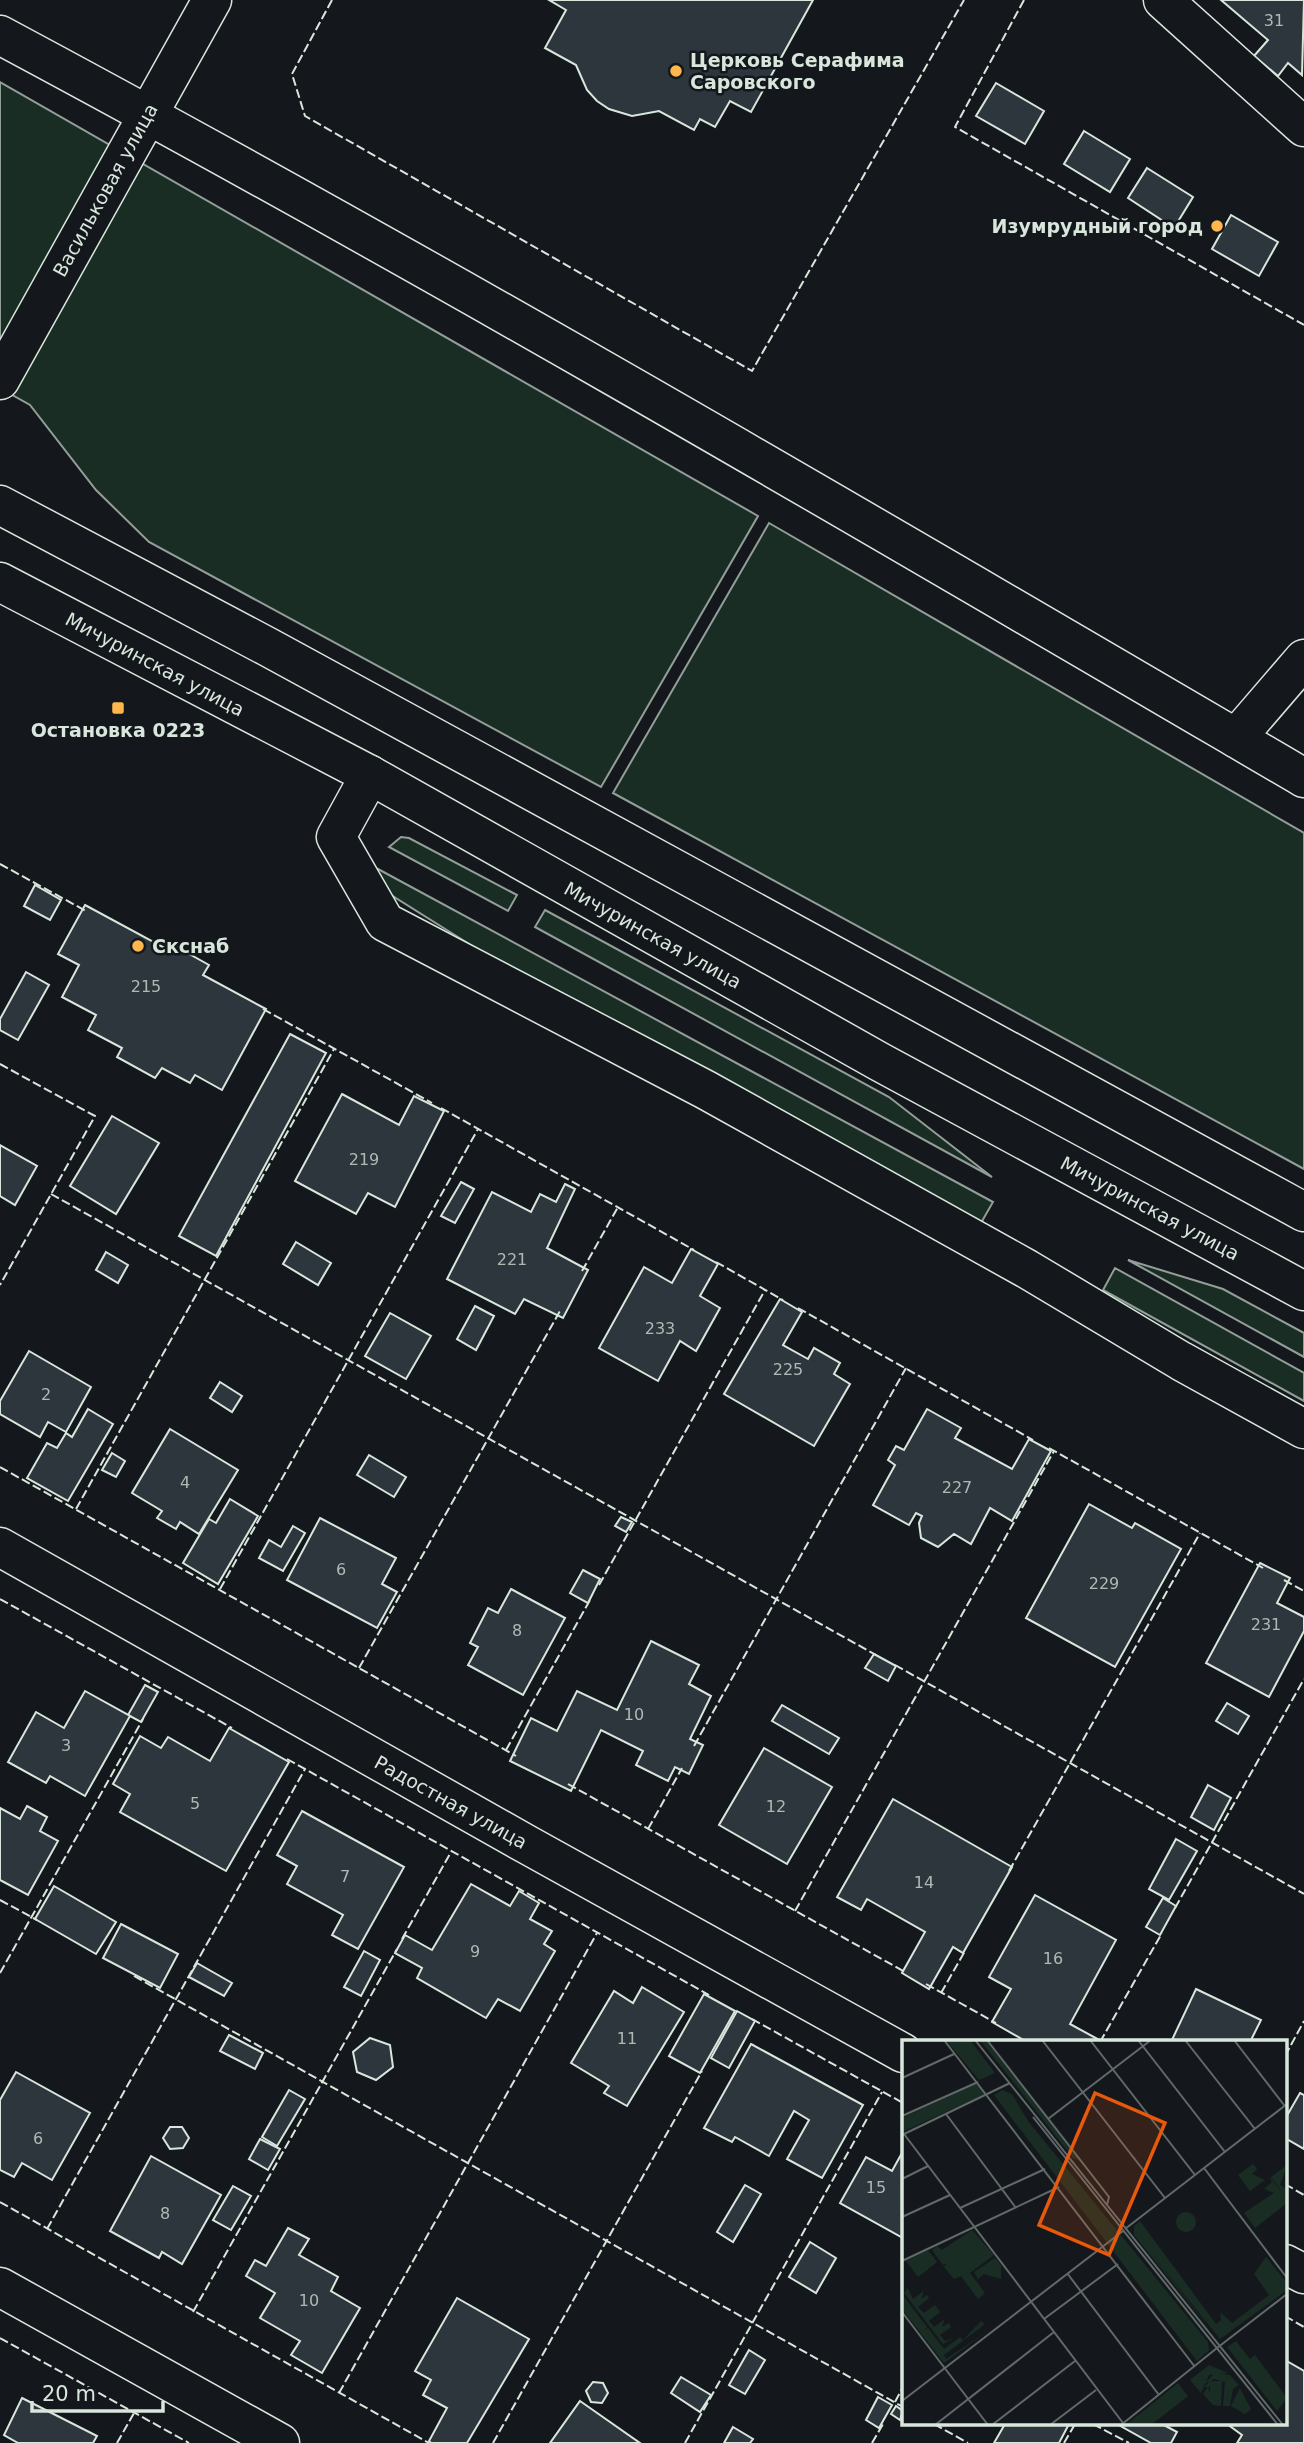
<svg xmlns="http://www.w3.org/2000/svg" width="1304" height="2443" viewBox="0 0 1304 2443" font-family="'DejaVu Sans',sans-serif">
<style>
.green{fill:#1a2d24;stroke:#939e99;stroke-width:2}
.building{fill:#2c363c;stroke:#d8e6dc;stroke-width:2}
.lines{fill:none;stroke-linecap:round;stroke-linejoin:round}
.minor-casing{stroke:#d8e6dc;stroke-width:41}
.major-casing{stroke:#d8e6dc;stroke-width:41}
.minor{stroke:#14181c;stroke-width:38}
.major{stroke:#14181c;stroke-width:38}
.fence{stroke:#d8e6dc;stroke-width:2;stroke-dasharray:9 3.5;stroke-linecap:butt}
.poi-dot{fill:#ffb74d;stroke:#14181c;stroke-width:2.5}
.labels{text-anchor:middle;stroke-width:5;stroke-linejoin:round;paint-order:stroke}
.number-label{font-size:16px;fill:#adbab4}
.poi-label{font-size:19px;font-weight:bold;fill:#d8e6dc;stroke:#14181c;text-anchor:start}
.street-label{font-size:19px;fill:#d8e6dc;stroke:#14181c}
.inset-road{fill:none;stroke:#626a69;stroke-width:2}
.view{fill:#e8590c;fill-opacity:0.15;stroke:#e8590c;stroke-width:3.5}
.inset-edge{fill:none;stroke:#d8e6dc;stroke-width:3.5}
</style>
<rect width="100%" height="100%" fill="#14181c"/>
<!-- green -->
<g class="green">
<path d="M0,82l758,434 -157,271 -452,-245 -53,-52 -66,-85 -30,-17z"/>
<path d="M769,523l535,310v336l-691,-376z"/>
<path d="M401,837l8,1 108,57 -9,16 -119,-64z"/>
<path d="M378,869l615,333 -12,21 -488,-264 -113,-71 -4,-10z"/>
<path d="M545,910l344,187 103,80 -457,-250z"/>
<path d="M1128,1260l95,29 81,44v24z"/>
<path d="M1115,1268l189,105v28l-201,-111z"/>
</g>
<!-- building -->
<g class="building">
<path d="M549,0h264l-62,112 -21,-11 -15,26 -15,-8 -6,11 -35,-19 -27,5 -23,-7 -12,-8 -10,-11 -11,-25 -31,-17 21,-38z"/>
<path d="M1221,0h83l-2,75 -14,-12 -10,13 -24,-20 14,-16z"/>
<path d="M996,83l48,28 -19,33 -49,-28z"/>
<path d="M1084,131l46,28 -20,33 -46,-28z"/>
<path d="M1147,168l46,29 -19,31 -46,-30z"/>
<path d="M1231,215l47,27 -19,34 -47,-27z"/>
<path d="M35,885l26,15 -11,20 -26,-14z"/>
<path d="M85,905l85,46 3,-6 36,20 -6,10 63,34 -44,81 -27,-15 -5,8 -28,-15 -7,10 -38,-21 5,-9 -34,-18 8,-15 -34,-18 17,-32 -21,-11z"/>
<path d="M26,972l23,13 -31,55 -18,-10v-11z"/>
<path d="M290,1034l36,19 -110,203 -37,-20z"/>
<path d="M342,1094l57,31 15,-29 30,15 -49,96 -27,-14 -12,21 -61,-33z"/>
<path d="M112,1116l47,27 -43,71 -46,-28z"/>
<path d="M0,1145l37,21 -22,39 -15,-9z"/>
<path d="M461,1182l13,7 -19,34 -14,-7z"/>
<path d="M565,1184l10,5 -28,59 41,22 -25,48 -39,-19 -9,15 -68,-35 45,-87 39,20 9,-18 16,8z"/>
<path d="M296,1242l35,21 -13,22 -35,-21z"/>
<path d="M691,1249l27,15 -18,32 20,12 -24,43 -16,-10 -22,40 -59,-33 45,-81 28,16z"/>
<path d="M106,1252l22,13 -10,18 -22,-13z"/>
<path d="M780,1299l22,13 -19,33 25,14 6,-11 26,15 -6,11 16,10 -36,62 -90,-52z"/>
<path d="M475,1306l19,10 -18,34 -19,-11z"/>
<path d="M390,1313l41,23 -25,43 -41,-23z"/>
<path d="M29,1351l62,36 -25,45 -18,-10 -8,15 -40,-23v-13z"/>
<path d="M220,1382l22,14 -10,16 -22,-14z"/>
<path d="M88,1409l25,15 -45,77 -41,-23 20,-35 10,5 9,-15 6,4z"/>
<path d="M927,1409l34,19 -6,10 57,31 17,-30 22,12 -39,70 -22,-13 -19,36 -17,-10 -16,13 -17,-9 -2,-15 3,-7 -6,-3 -7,12 -36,-20 22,-40 -7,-5 8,-14 8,4z"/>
<path d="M170,1429l68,41 -39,64 -19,-12 -4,7 -19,-11 5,-7 -30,-18z"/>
<path d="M112,1453l13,8 -9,16 -14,-7z"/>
<path d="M369,1455l37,22 -12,20 -37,-22z"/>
<path d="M230,1499l28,17 -40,68 -35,-21 26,-44 7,4z"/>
<path d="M1089,1504l43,24 3,-5 46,26 -66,118 -89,-49z"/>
<path d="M621,1517l11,5 -6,10 -11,-6z"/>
<path d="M320,1518l76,40 -14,26 15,8 -20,36 -90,-48z"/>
<path d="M293,1526l12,7 -22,38 -24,-13 10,-18 12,7z"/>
<path d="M1260,1563l30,15 -13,25 27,14v14l-35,66 -63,-34z"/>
<path d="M583,1570l17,9 -12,24 -18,-10z"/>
<path d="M511,1589l54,29 -42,77 -55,-30 10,-18 -8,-4 18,-35 10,5z"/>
<path d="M651,1641l48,24 -10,19 22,12 -21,43 13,6 -14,29 -14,-7 -7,14 -32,-16 7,-14 -42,-21 -30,61 -61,-30 21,-43 26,13 20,-40 40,19z"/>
<path d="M874,1654l22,12 -8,15 -23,-13z"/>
<path d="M145,1685l13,7 -17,30 -13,-7z"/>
<path d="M85,1691l45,25 -45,80 -35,-20 -4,7 -38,-21 28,-50 28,16z"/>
<path d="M1227,1703l22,13 -11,18 -22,-13z"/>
<path d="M782,1705l57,33 -10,16 -57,-33z"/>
<path d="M229,1728l60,34 -63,109 -106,-59 10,-18 -17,-10 27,-48 21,12 7,-11 42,24z"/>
<path d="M764,1748l68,39 -45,77 -68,-39z"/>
<path d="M1208,1785l23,13 -17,32 -23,-13z"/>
<path d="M893,1799l119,68 -49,86 -10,-6 -24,42 -27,-16 23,-41 -58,-33 -6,11 -24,-13z"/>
<path d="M27,1806l20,11 -7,14 18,10 -30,54 -28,-15v-72l20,11z"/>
<path d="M302,1811l102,56 -46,82 -26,-14 11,-20 -56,-31 10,-18 -20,-11z"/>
<path d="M1176,1839l21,12 -28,49 -20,-11z"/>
<path d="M471,1884l39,22 9,-15 20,12 -9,16 22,12 -8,13 11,7 -35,60 -22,-12 -12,19 -69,-40 5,-10 -27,-15 10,-18 27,15z"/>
<path d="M54,1886l62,36 -20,32 -61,-35z"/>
<path d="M1035,1895l81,45 -46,84 33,18h-76l-35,-20 19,-33 -22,-12z"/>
<path d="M1163,1898l13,8 -16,29 -14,-8z"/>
<path d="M121,1924l57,30 -18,34 -57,-30z"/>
<path d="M364,1951l16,9 -19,36 -17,-9z"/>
<path d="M197,1963l35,20 -8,13 -35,-19z"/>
<path d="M642,1987l42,25 -57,94 -23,-13 5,-7 -38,-23 43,-72 19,12z"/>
<path d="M1196,1989l65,31 -11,22h-79z"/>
<path d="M704,1994l31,17 -35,62 -31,-17z"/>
<path d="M737,2011l18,10 -26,47 -18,-10z"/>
<path d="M229,2035l34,18 -8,16 -35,-18z"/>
<path d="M370,2038l20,7 3,22 -17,13 -19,-8 -4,-20z"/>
<path d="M751,2044l112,61 -41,73 -35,-19 22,-39 -15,-9 -25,45 -34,-19 -3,5 -28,-14z"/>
<path d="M16,2072l74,41 -38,67 -30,-17 -8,14 -14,-7v-70z"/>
<path d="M289,2090l16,9 -28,47 -15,-9z"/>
<path d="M1300,2093l4,2v54l-19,-11v-19z"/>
<path d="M170,2127h12l7,11 -6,10 -13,1 -7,-11z"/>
<path d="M260,2139l20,10 -12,21 -19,-11z"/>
<path d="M902,2153l1,1v84l-63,-35 26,-46 26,14z"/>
<path d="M151,2156l70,39 -39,69 -20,-12 -3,6 -49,-27z"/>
<path d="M745,2185l16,9 -28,48 -16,-10z"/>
<path d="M233,2186l18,10 -20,34 -18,-10z"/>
<path d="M288,2228l21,11 -10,16 39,22 -7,14 29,17 -38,65 -31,-18 9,-14 -40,-23 15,-25 -29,-17 9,-16 11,6z"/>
<path d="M810,2242l26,16 -20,35 -27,-16z"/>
<path d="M457,2298l72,41 -62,104h-36l-2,-2 18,-33 -24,-13 8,-15 -16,-9z"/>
<path d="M749,2350l16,10 -20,34 -16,-9z"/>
<path d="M1285,2360l19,11v72h-67l5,-8 -15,-11h58z"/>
<path d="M681,2377l30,18 -11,17 -29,-19z"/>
<path d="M593,2382l10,1 5,10 -6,10 -11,-1 -5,-11z"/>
<path d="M878,2397l14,8 -13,23 -13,-8z"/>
<path d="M22,2398l75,38 -4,7h-75l-14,-8z"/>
<path d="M580,2401l60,42h-90z"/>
<path d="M896,2406l7,5 -3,9 -9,-6z"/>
<path d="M1005,2424h64l-10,19h-65z"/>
<path d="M1117,2424h45l15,8 -6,11h-20z"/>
<path d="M733,2427l20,12 -3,4h-26z"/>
</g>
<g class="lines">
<!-- minor casing -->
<g class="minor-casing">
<g id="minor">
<path d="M1163,0l141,127"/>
<path d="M0,35c441,236 872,490 1304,743"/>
<path d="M0,380l212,-380"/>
<path d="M1236,738l68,-79"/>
<path d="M370,775l-34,62 49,85 321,168 321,179 154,92 123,68"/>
<path d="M0,1547l526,297 377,209"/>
<path d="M1285,2264l19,10"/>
<path d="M0,2287l280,156"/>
</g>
</g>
<!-- major casing -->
<g class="major-casing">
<g id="major">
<path d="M0,505l268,142 1036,565"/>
<path d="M0,582l370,193 510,287 424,229"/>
</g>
</g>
<!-- minor -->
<use href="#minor" class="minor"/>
<!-- major -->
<use href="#major" class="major"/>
<!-- fence -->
<g class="fence">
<path d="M332,0l-40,74 13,42 447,255 212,-371"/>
<path d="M1024,0l-69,127 349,198"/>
<path d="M0,864l86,47"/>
<path d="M263,1009l169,94"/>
<path d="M0,1064l95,52 -95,169"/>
<path d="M441,1108l253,142"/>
<path d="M51,1194l825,461"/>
<path d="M716,1262l67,38"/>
<path d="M582,1271l36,-64"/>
<path d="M798,1308l235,132"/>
<path d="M1049,1448l214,120"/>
<path d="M0,1467l516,289"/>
<path d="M76,1509l258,-460"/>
<path d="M1284,1580l20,11"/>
<path d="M599,1585l166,-295"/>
<path d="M220,1589l258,-460"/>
<path d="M0,1599l232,129"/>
<path d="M895,1665l409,229"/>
<path d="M359,1668l201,-357"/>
<path d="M694,1746l212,-378"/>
<path d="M506,1750l84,-150"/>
<path d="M287,1759l422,236"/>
<path d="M568,1784l337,188"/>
<path d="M648,1829l34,-61"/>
<path d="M1009,1871l191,-338"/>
<path d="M0,1900l37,20"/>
<path d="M1175,1908l129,-229"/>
<path d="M795,1911l259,-460"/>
<path d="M402,1939l49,-87"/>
<path d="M0,1973l143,-254"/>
<path d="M134,1976l769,431"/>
<path d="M926,1984l70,39"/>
<path d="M941,1993l24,-42"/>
<path d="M752,2019l151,84"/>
<path d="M1100,2042l62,-109"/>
<path d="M1285,2056l19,-35"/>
<path d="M1285,2184l19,11"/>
<path d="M0,2202l429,241"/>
<path d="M47,2229l258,-460"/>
<path d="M193,2312l204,-363"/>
<path d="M1285,2316l19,11"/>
<path d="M0,2338l189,105"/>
<path d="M339,2393l258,-460"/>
<path d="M895,2402l8,-15"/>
<path d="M934,2424l34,19"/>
<path d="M1093,2424l36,19"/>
<path d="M117,2443l17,-30"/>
<path d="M493,2443l209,-372"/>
<path d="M685,2443l197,-351"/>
<path d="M872,2443l11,-19"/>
<path d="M1064,2443l11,-19"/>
</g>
</g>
<!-- markers -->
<g class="poi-dot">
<circle cx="676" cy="71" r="7"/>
<circle cx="1217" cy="226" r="7"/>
<rect x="111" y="701" width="14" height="14" rx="3.5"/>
<circle cx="138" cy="946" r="7"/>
</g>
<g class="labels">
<!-- number labels -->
<g class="number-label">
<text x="1274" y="26">31</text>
<text x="146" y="992">215</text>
<text x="364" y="1165">219</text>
<text x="512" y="1265">221</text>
<text x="660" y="1334">233</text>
<text x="788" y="1375">225</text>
<text x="46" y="1400">2</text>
<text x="185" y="1488">4</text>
<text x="957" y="1493">227</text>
<text x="341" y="1575">6</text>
<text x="1104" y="1589">229</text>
<text x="1266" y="1630">231</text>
<text x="517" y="1636">8</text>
<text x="634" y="1720">10</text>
<text x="66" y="1751">3</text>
<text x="195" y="1809">5</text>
<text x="776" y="1812">12</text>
<text x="345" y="1882">7</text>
<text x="924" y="1888">14</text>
<text x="475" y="1957">9</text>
<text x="1053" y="1964">16</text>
<text x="627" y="2044">11</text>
<text x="38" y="2144">6</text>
<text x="876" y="2193">15</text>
<text x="165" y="2219">8</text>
<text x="309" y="2306">10</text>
</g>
<!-- poi labels -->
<g class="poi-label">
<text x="690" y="67">Церковь Серафима<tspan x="690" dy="22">Саровского</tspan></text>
<text x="1203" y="233" text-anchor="end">Изумрудный город</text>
<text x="118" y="737" text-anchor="middle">Остановка 0223</text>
<text x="152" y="953">Скснаб</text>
</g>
<!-- street labels -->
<g class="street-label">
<text transform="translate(105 190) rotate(-61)" y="7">Васильковая улица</text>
<text transform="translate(155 664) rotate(28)" y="7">Мичуринская улица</text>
<text transform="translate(653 935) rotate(29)" y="7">Мичуринская улица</text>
<text transform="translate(1150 1208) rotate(28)" y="7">Мичуринская улица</text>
<text transform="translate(451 1802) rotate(29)" y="7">Радостная улица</text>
</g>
</g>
<!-- overview -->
<g transform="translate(902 2040)">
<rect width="385" height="385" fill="#14181c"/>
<path d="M44,0h24l25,33 -16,7zM78,0h6l93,120 -6,-2zM76,43l7,11 -83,38v-14zM100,50l10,4 16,27 180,221 1,8 -12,11 -203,-266zM351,124l4,5 -5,5 13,6 -15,11 -12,-16zM385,125l-7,20 7,4v14l-32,25 -11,-15 30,-20 -10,-4 8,-7 -3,-6 17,21 -15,-20zM274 182a10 10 0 1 1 20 0a10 10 0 1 1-20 0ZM238,181l76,103 5,-4 -1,-8 12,11 37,-28 -15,-21 12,-17 21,26v7l-67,49 -72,-90 70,90 -84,-104v-9zM70,190l22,25 -24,18 15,20 -7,6 -17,-23 -7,3 -10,-12 3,-4 -4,2 -11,-15 5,-4 5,4zM26,210l9,12 -19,15 -12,-16zM93,218l6,7v14l-17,-5 -6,5 -4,-7zM6,248l5,11 11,-8 -3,8 6,-4 2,3 -11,9 6,6 11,-8 5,7 -11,9 5,6 11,-8 -3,8 7,-4 2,4 -11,8 5,6 9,-3 -11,6 -39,-51zM0,254l25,33 -3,3 4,-2 16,21 16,-12 3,3 18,-19 4,3 -41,31 2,4 43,-29 -45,33 -42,-54zM334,301l14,18 5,-4 32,43 -10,13 -50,-64zM307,325l19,8 -19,2 -8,18 -11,-13zM313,333l15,2 9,10 -6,4 -3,17h-7l2,-24 -11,-3 -10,5zM320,341l-1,25 -8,-1 -10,-11 5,-7 2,7v-7h-6l6,-6zM276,343l10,13 -37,29h-25zM338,348l11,21 -6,5 -14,-8z" fill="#1a2d24"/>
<path class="inset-road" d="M42,0l251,327M73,0l308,385M85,0l122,157 -2,8M140,0l123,158M188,0l105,135M236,0l87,112M283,0l70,89M332,0l50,65M0,38l52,-24M44,74l70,94M0,76l76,-34M131,77l245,308M146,79l103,-79M2,94l219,289M0,95l108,-52M302,128l83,110M0,139l26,-13M58,168l85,-39M0,177l48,-22M223,189l162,-125M0,221l157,-74M165,233l92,122M0,272l86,113M142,279l74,-55M315,308l70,-54M0,361l221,-170M33,385l119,-93M90,385l83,-64M148,385l46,-35M219,385l96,-77"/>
<path class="view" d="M193,53l70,30 -56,132 -70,-30z"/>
<rect width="385" height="385" class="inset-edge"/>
</g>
<!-- scale -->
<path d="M32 2401v10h131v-10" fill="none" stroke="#d8e6dc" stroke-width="3.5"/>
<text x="42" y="2401" font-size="21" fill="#d8e6dc" stroke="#14181c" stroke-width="5" paint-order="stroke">20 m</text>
</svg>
